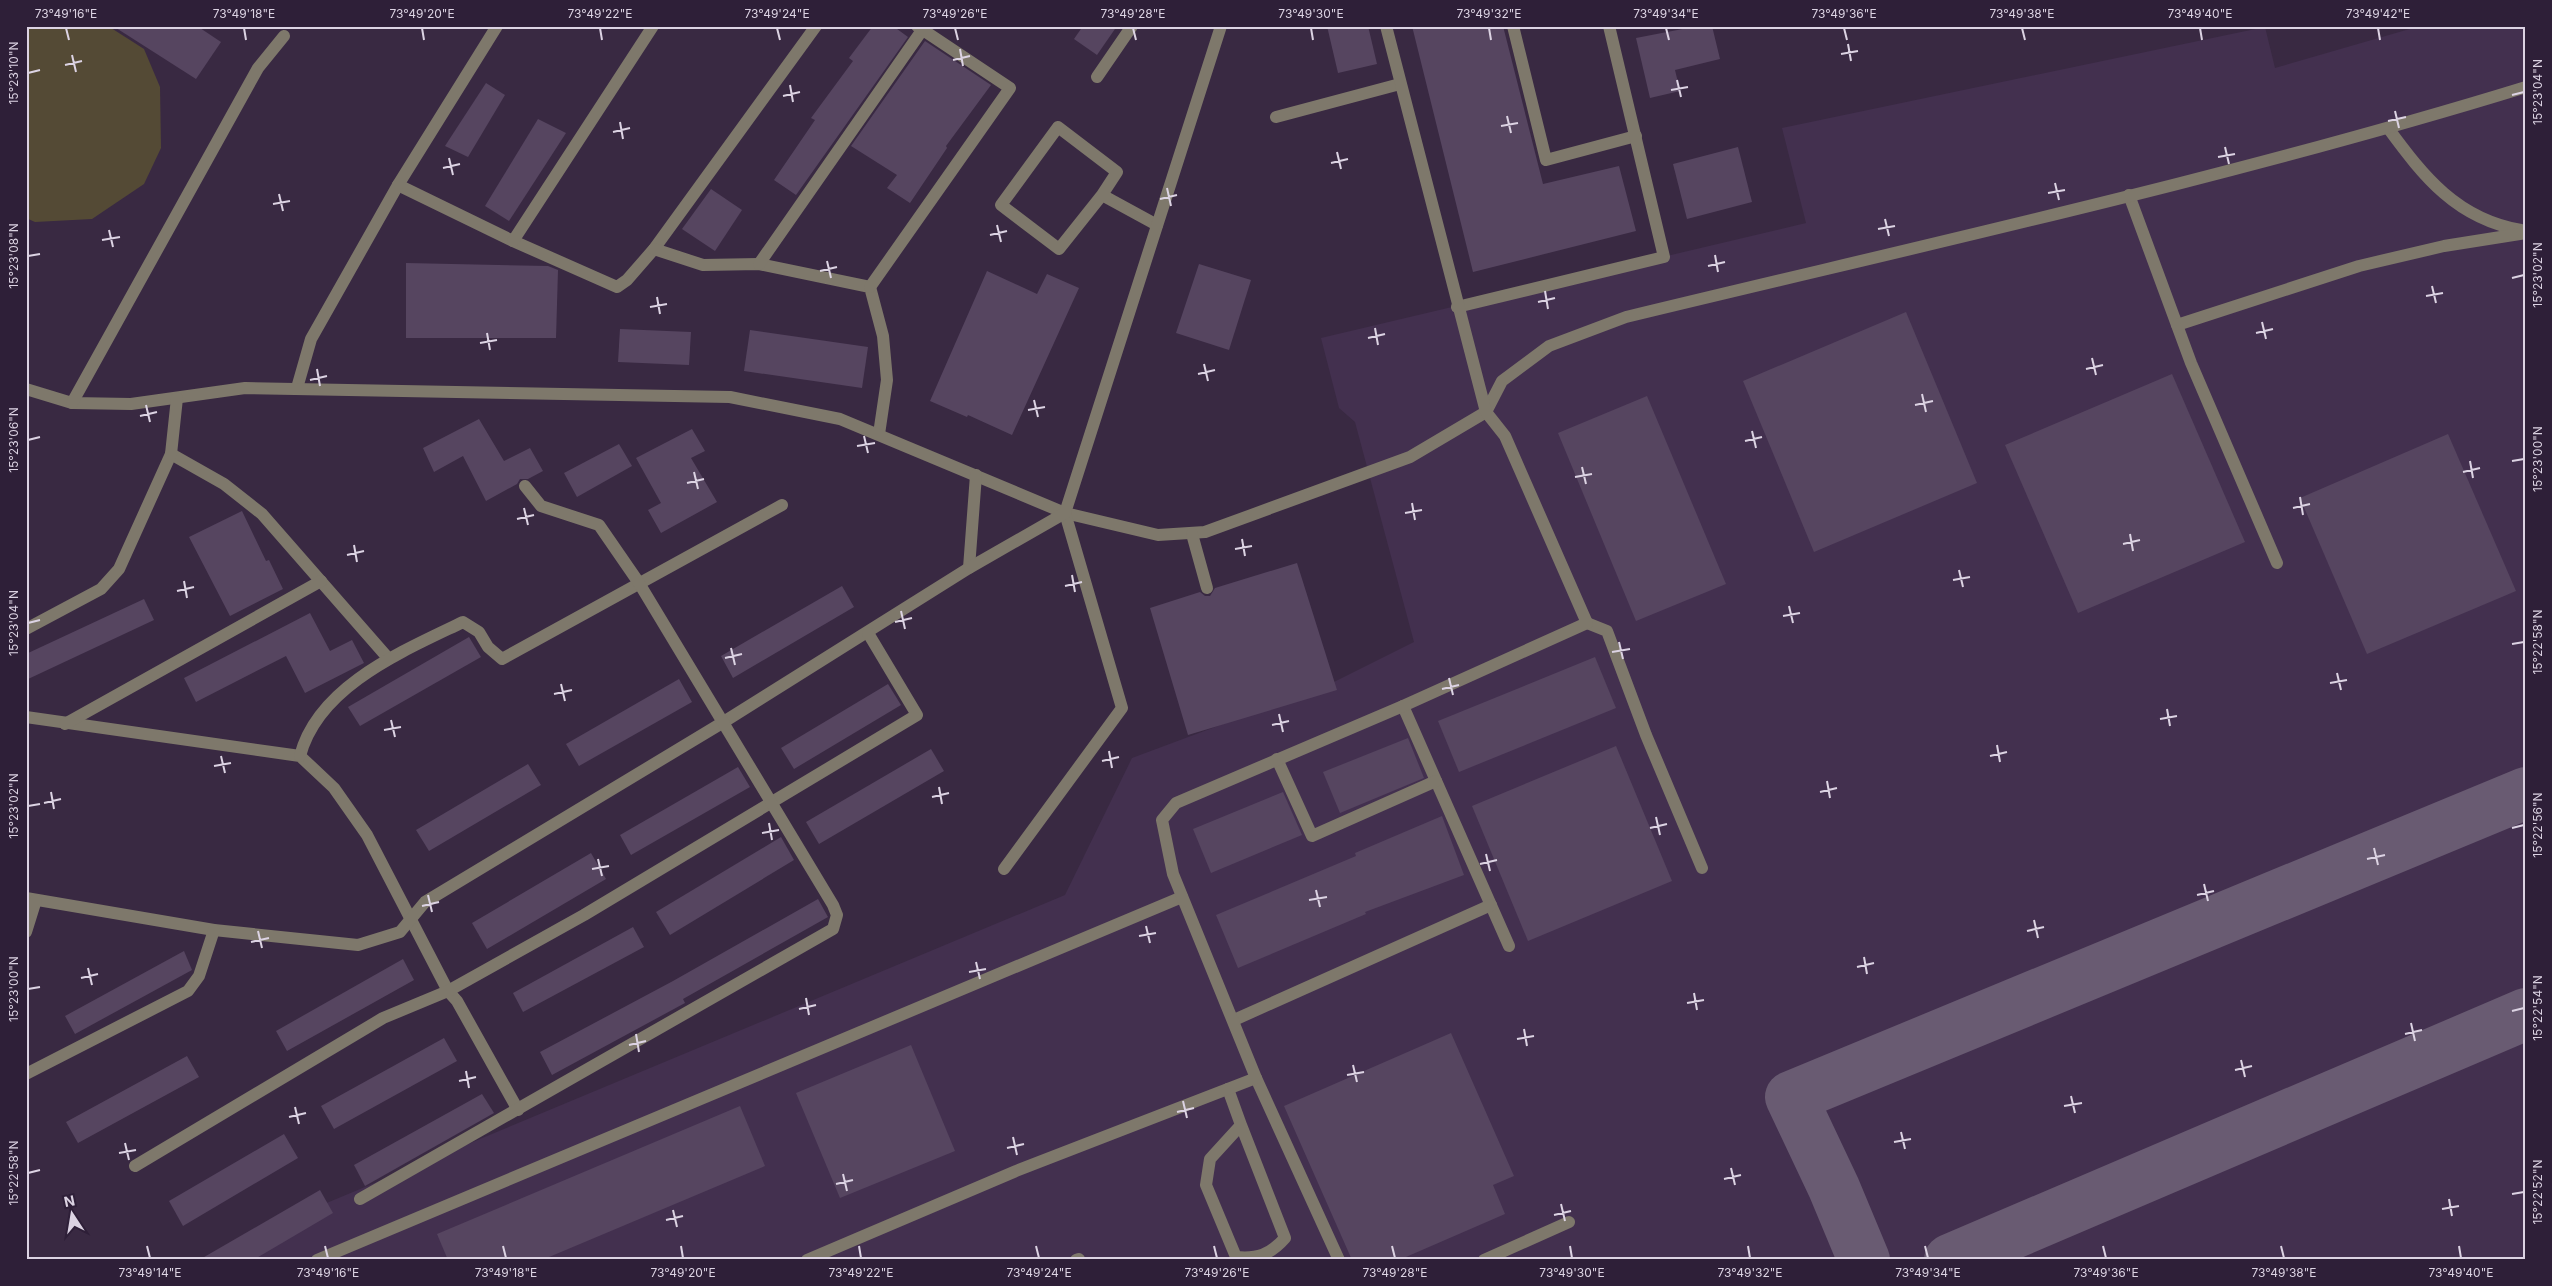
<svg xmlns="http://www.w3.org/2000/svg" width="2552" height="1286" viewBox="0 0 2552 1286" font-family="Inter,sans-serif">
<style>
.built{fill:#43304f}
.green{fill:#544a35}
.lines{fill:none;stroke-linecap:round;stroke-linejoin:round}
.taxiway{stroke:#695b72;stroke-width:52}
.building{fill:#564560}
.minor{stroke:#7e786b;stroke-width:12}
.ticks{fill:none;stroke:#dcd3e3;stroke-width:2}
.neatline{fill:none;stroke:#dcd3e3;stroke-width:2}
.ticks-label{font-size:12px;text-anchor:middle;fill:#dcd3e3}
</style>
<rect width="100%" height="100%" fill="#392942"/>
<!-- built -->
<path class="built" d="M2420,26h106v1234h-2308l99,-53 748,-312 67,-137 198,-74 84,-42 -59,-220 -16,-14 -18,-70 485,-115 -24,-95 483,-101 10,41z"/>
<!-- green -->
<path class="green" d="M26,26h82l36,23 16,38 1,61 -17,36 -52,35 -57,3 -9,-4z"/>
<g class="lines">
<!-- taxiway -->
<g class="taxiway">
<path d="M1864,1260l-30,-72 -43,-91 735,-304"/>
<path d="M1950,1260l576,-246"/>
</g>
</g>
<!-- building -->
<g class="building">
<path d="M113,26h84l24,16 -25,37z"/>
<path d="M873,26h20l15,11 -112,158 -22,-15 41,-60 -4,-2 42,-57 -4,-3z"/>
<path d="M1083,26h34l-20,29 -23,-16z"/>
<path d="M1327,26h41l9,38 -39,9z"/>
<path d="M1412,26h91l40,158 76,-18 17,65 -163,41z"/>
<path d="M1698,26h14l8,33 -45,11 5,21 -30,7 -14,-60z"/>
<path d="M925,41l66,44 -45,61 1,2 -37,55 -23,-15 10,-13 -46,-29z"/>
<path d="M486,83l19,12 -37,62 -23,-11z"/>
<path d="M538,119l28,14 -57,88 -24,-15z"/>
<path d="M1738,147l14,55 -65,17 -14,-55z"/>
<path d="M711,189l31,21 -27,41 -33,-22z"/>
<path d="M406,263l142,3 10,4 -2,68h-150z"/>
<path d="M1199,264l52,16 -22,70 -53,-17z"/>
<path d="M987,271l50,23 10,-20 32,14 -67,147 -44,-20 -1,2 -37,-16z"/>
<path d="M1906,312l71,171 -163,69 -71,-171z"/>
<path d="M620,329l71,3 -2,33 -71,-3z"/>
<path d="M750,330l118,17 -6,41 -118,-17z"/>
<path d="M2172,374l73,168 -167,71 -73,-168z"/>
<path d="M1647,396l79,188 -90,37 -78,-188z"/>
<path d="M479,419l25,42 26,-13 13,23 -15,8h-8l-3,5 -31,17 -23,-45 -29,16 -11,-24z"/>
<path d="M692,429l13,22 -14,7 26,44 -56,31 -13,-23 13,-7 -25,-45z"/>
<path d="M2448,434l68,157 -149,63 -67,-156z"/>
<path d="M619,444l13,22 -55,31 -13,-24z"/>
<path d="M242,511l24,50 3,-1 14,29 -53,27 -41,-79z"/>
<path d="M1297,563l40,127 -149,45 -38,-127 50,-16 5,4h5l5,-8z"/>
<path d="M842,586l12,21 -121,71 -12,-22z"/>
<path d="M144,599l10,21 -128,60v-26z"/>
<path d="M310,613l20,38 22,-11 12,23 -59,30 -19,-37 -90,46 -12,-24z"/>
<path d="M469,637l12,20 -121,69 -12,-19z"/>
<path d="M1595,657l21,51 -157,64 -21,-51z"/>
<path d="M679,679l13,23 -113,64 -13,-22z"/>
<path d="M888,684l13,21 -107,64 -13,-21z"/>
<path d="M1408,738l16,40 -84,35 -17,-41z"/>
<path d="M1616,746l56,135 -144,60 -56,-135z"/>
<path d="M931,749l13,22 -125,73 -13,-22z"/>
<path d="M528,764l13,21 -112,66 -13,-21z"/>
<path d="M738,767l12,20 -119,68 -11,-20z"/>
<path d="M1283,792l19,43 -91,38 -18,-44z"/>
<path d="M1442,816l22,59 -99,37 1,2 -128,54 -22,-53 140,-59 -1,-3z"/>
<path d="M781,837l13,23 -124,75 -14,-23z"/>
<path d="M591,853l15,26 -119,70 -15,-26z"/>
<path d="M818,899l10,18 -145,82 2,4 -133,72 -12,-23 133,-71z"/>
<path d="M633,927l11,20 -121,65 -10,-19z"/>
<path d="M184,951l8,19 -117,64 -10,-18z"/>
<path d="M403,959l11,21 -127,71 -11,-20z"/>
<path d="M1451,1033l63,143 -21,9 12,29 -106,46h-47l-68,-154z"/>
<path d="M444,1038l13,23 -123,68 -13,-23z"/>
<path d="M911,1045l44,106 -115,47 -44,-105z"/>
<path d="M187,1056l12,21 -121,66 -12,-21z"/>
<path d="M482,1094l12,19 -129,73 -11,-21z"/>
<path d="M740,1106l25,60 -223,94h-94l-11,-26z"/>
<path d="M284,1134l14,24 -115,68 -14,-25z"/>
<path d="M320,1190l13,23 -80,47h-54z"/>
</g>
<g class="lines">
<!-- minor -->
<g class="minor">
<path d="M1513,26l33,134 90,-24"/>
<path d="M1097,77l35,-51"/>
<path d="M1276,117l124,-33"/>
<path d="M2388,128c36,49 69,91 133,102"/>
<path d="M398,185l115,56 104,46 10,-7 27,-31 162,-223"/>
<path d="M1102,195l15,-23 -59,-45 -57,78 58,44 43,-54 55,30"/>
<path d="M2129,195l62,168 86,200"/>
<path d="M513,241l140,-215"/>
<path d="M654,249l49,16 56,-1 111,23 13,49 4,44 -8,54"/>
<path d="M759,264l166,-238"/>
<path d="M870,287l140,-199 -93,-62"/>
<path d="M1457,307l207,-50 -55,-231"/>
<path d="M2177,325l182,-59 85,-20 82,-13"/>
<path d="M297,388l14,-49 87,-154 99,-159"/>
<path d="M26,389l46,14 59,1 114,-16 485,9 110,22 225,94 93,22 47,-3 205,-75 76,-45 16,-31 47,-35 77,-29c301,-73 604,-139 900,-230"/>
<path d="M72,403l186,-335 26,-32"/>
<path d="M171,454l53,30 38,30 126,144"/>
<path d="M1192,534l15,54"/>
<path d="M969,568l7,-93"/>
<path d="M1587,623l20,8 39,104 56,133"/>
<path d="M26,629l75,-40 18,-20 52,-115 6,-56"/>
<path d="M1403,706l106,240"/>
<path d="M26,717l274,39 34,32 33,47 81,156 9,10 61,109"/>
<path d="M65,724l256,-143"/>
<path d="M300,756c18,-70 103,-105 163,-134l16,10 9,15 14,12 280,-154"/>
<path d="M1277,759l35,77 124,-55"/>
<path d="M1004,869l118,-161 -57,-195"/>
<path d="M26,898l188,32 144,15 42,-13 25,-30 297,-179 247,-155 96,-55 156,-487"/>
<path d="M26,932l10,-32"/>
<path d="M1234,1020l257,-115"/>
<path d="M26,1074l162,-83 11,-15 15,-46"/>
<path d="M1256,1078l83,182"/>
<path d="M1228,1089l13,36 -31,34 -4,26 30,72c21,2 34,-2 49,-19l-44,-113"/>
<path d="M135,1166l248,-148 65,-27 136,-76 333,-200 -49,-82"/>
<path d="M360,1199l473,-270 4,-14 -4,-10 -194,-322 -40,-58 -58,-19 -16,-20"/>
<path d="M317,1260l865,-363"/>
<path d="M807,1260l209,-89 240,-93 -83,-204 -11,-54 14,-17 227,-97 184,-83 -82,-187 -19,-24 -100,-386"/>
<path d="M1076,1260l3,-1"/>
<path d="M1484,1260l85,-38"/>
</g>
</g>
<!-- ticks -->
<path class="ticks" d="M66,28l3,12M244,28l2,12M422,28l2,12M600,28l2,12M777,28l3,12M955,28l3,12M1133,28l3,12M1311,28l2,12M1489,28l2,12M1666,28l3,12M1844,28l3,12M2022,28l3,12M2200,28l2,12M2378,28l2,12M1848,44l3,17M960,49l3,17M1841,54l17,-3M72,55l4,17M953,60l17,-4M65,65l17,-4M28,73l12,-3M1677,80l4,17M790,85l3,17M1671,90l17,-3M2512,95l12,-3M783,96l17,-4M2395,111l4,17M1507,116l4,17M2388,121l18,-4M620,122l3,17M1501,126l17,-3M613,132l17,-4M2225,147l4,17M1337,152l4,17M2218,157l17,-3M449,158l4,17M1331,163l17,-4M443,168l17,-4M2055,183l4,17M1167,188l4,18M2048,193l17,-3M279,194l4,17M1160,199l17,-4M273,204l17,-3M1885,219l4,17M997,225l4,17M1878,229l17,-3M109,230l4,17M990,235l17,-4M102,240l18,-3M1715,255l3,17M28,256l12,-2M827,261l4,17M1708,266l17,-4M820,271l17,-4M2512,278l12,-3M2432,286l4,17M1545,291l3,18M2426,296l17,-3M657,297l3,17M1538,302l17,-4M650,307l17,-3M2262,322l4,17M1375,328l3,17M487,333l3,17M2256,333l17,-4M1368,338l17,-4M480,343l17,-3M2092,358l4,17M1204,364l4,17M317,369l3,17M2086,369l17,-4M1198,374l17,-4M310,380l17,-4M1922,394l4,18M1034,400l4,17M146,405l4,17M1915,405l18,-4M1028,410l17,-3M140,416l17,-4M1752,431l4,17M864,436l4,17M28,440l12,-3M1745,441l17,-4M857,446l18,-3M2470,461l3,17M2512,461l12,-2M1582,467l4,17M694,472l4,17M2463,472l17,-4M1575,477l17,-3M687,483l17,-4M2300,497l3,18M1412,503l3,17M524,508l4,17M2293,508l17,-4M1405,513l17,-3M517,519l17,-4M2130,534l3,17M1242,539l3,17M2123,544l17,-4M354,545l3,17M1235,549l17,-3M347,555l17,-4M1959,570l4,17M1072,575l3,17M1953,580l17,-3M184,581l3,17M1065,586l17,-4M177,591l17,-4M1789,606l4,17M901,611l4,18M1783,616l17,-3M895,622l17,-4M28,623l12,-3M1619,642l4,17M2512,644l12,-2M731,648l4,17M1612,652l18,-3M725,658l17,-4M2337,673l4,17M1449,678l4,17M2330,683l17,-3M561,684l4,17M1442,689l17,-4M554,694l18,-4M2167,709l3,17M1279,714l4,18M2160,719l17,-3M391,720l4,17M1272,725l17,-4M384,730l17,-3M1997,745l3,17M1109,751l3,17M221,756l4,17M1990,756l17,-4M1102,761l17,-4M214,766l17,-3M1827,781l3,17M939,787l3,17M51,792l3,17M1820,792l17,-4M932,797l17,-4M44,803l17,-4M28,806l12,-2M1656,817l4,18M769,823l3,17M1650,828l17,-4M2512,828l12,-3M762,833l17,-3M2374,848l4,17M1486,854l4,17M598,859l4,17M2367,859l18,-4M1480,864l17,-4M592,869l17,-3M2204,884l4,17M1316,890l4,17M428,895l4,17M2197,895l17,-4M1309,900l18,-3M422,906l17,-4M2034,920l4,18M1146,926l4,17M258,931l4,17M2027,931l17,-4M1139,936l17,-3M251,942l18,-4M1864,957l3,17M976,962l4,17M1857,967l17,-4M88,968l4,17M969,972l17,-3M81,978l17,-4M28,989l12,-2M1694,993l3,17M806,998l3,17M1687,1003l17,-3M799,1009l17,-4M2512,1011l12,-3M2411,1023l4,18M1524,1029l3,17M636,1034l3,18M2405,1034l17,-4M1517,1039l17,-3M629,1045l17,-4M2241,1060l4,17M1353,1065l4,17M2235,1070l17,-4M466,1071l3,17M1347,1075l17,-3M459,1081l17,-4M2071,1096l4,17M1183,1101l4,17M2064,1106l18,-3M295,1107l4,17M1177,1112l17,-4M289,1117l17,-4M1901,1132l4,17M1013,1137l4,18M1894,1142l17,-3M125,1143l4,17M1007,1148l17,-4M119,1153l17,-3M1731,1168l4,17M28,1173l12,-3M843,1174l4,17M1724,1179l17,-4M836,1184l17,-4M2512,1194l12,-2M2449,1199l3,17M1561,1204l4,17M2442,1209l17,-3M673,1210l4,17M1554,1215l17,-4M666,1220l17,-4M147,1246l3,12M325,1246l3,12M503,1246l3,12M681,1246l2,12M859,1246l2,12M1036,1246l3,12M1214,1246l3,12M1392,1246l3,12M1570,1246l2,12M1748,1246l2,12M1925,1246l3,12M2103,1246l3,12M2281,1246l3,12M2459,1246l2,12"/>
<!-- border -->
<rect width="2552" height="1286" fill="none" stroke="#2e1f38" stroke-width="55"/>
<!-- north arrow -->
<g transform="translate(72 1214) rotate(348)" stroke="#2e1f38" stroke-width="4" paint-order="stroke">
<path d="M0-4L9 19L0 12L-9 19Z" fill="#dcd3e3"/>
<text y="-8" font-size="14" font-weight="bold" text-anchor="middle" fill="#dcd3e3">N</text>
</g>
<rect x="28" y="28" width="2496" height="1230" class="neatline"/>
<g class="ticks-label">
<text x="66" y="18">73°49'16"E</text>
<text x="244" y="18">73°49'18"E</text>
<text x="422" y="18">73°49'20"E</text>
<text x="600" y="18">73°49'22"E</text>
<text x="777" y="18">73°49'24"E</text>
<text x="955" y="18">73°49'26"E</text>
<text x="1133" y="18">73°49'28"E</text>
<text x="1311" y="18">73°49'30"E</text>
<text x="1489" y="18">73°49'32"E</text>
<text x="1666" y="18">73°49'34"E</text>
<text x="1844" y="18">73°49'36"E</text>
<text x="2022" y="18">73°49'38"E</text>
<text x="2200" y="18">73°49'40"E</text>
<text x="2378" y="18">73°49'42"E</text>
<text transform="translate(14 73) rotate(-90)" y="4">15°23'10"N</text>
<text transform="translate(2538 92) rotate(-90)" y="4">15°23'04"N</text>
<text transform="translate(14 256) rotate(-90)" y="4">15°23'08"N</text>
<text transform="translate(2538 275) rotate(-90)" y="4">15°23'02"N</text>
<text transform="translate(14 440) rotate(-90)" y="4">15°23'06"N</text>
<text transform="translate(2538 459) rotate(-90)" y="4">15°23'00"N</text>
<text transform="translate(14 623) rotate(-90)" y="4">15°23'04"N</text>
<text transform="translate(2538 642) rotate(-90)" y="4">15°22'58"N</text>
<text transform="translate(14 806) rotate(-90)" y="4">15°23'02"N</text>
<text transform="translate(2538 825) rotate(-90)" y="4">15°22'56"N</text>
<text transform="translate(14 989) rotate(-90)" y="4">15°23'00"N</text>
<text transform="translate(2538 1008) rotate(-90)" y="4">15°22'54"N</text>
<text transform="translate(14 1173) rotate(-90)" y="4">15°22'58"N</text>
<text transform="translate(2538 1192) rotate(-90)" y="4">15°22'52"N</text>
<text x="150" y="1277">73°49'14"E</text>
<text x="328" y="1277">73°49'16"E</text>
<text x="506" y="1277">73°49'18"E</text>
<text x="683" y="1277">73°49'20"E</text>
<text x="861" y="1277">73°49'22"E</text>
<text x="1039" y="1277">73°49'24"E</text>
<text x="1217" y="1277">73°49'26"E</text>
<text x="1395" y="1277">73°49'28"E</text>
<text x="1572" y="1277">73°49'30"E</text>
<text x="1750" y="1277">73°49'32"E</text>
<text x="1928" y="1277">73°49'34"E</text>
<text x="2106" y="1277">73°49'36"E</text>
<text x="2284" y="1277">73°49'38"E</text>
<text x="2461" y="1277">73°49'40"E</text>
</g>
</svg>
